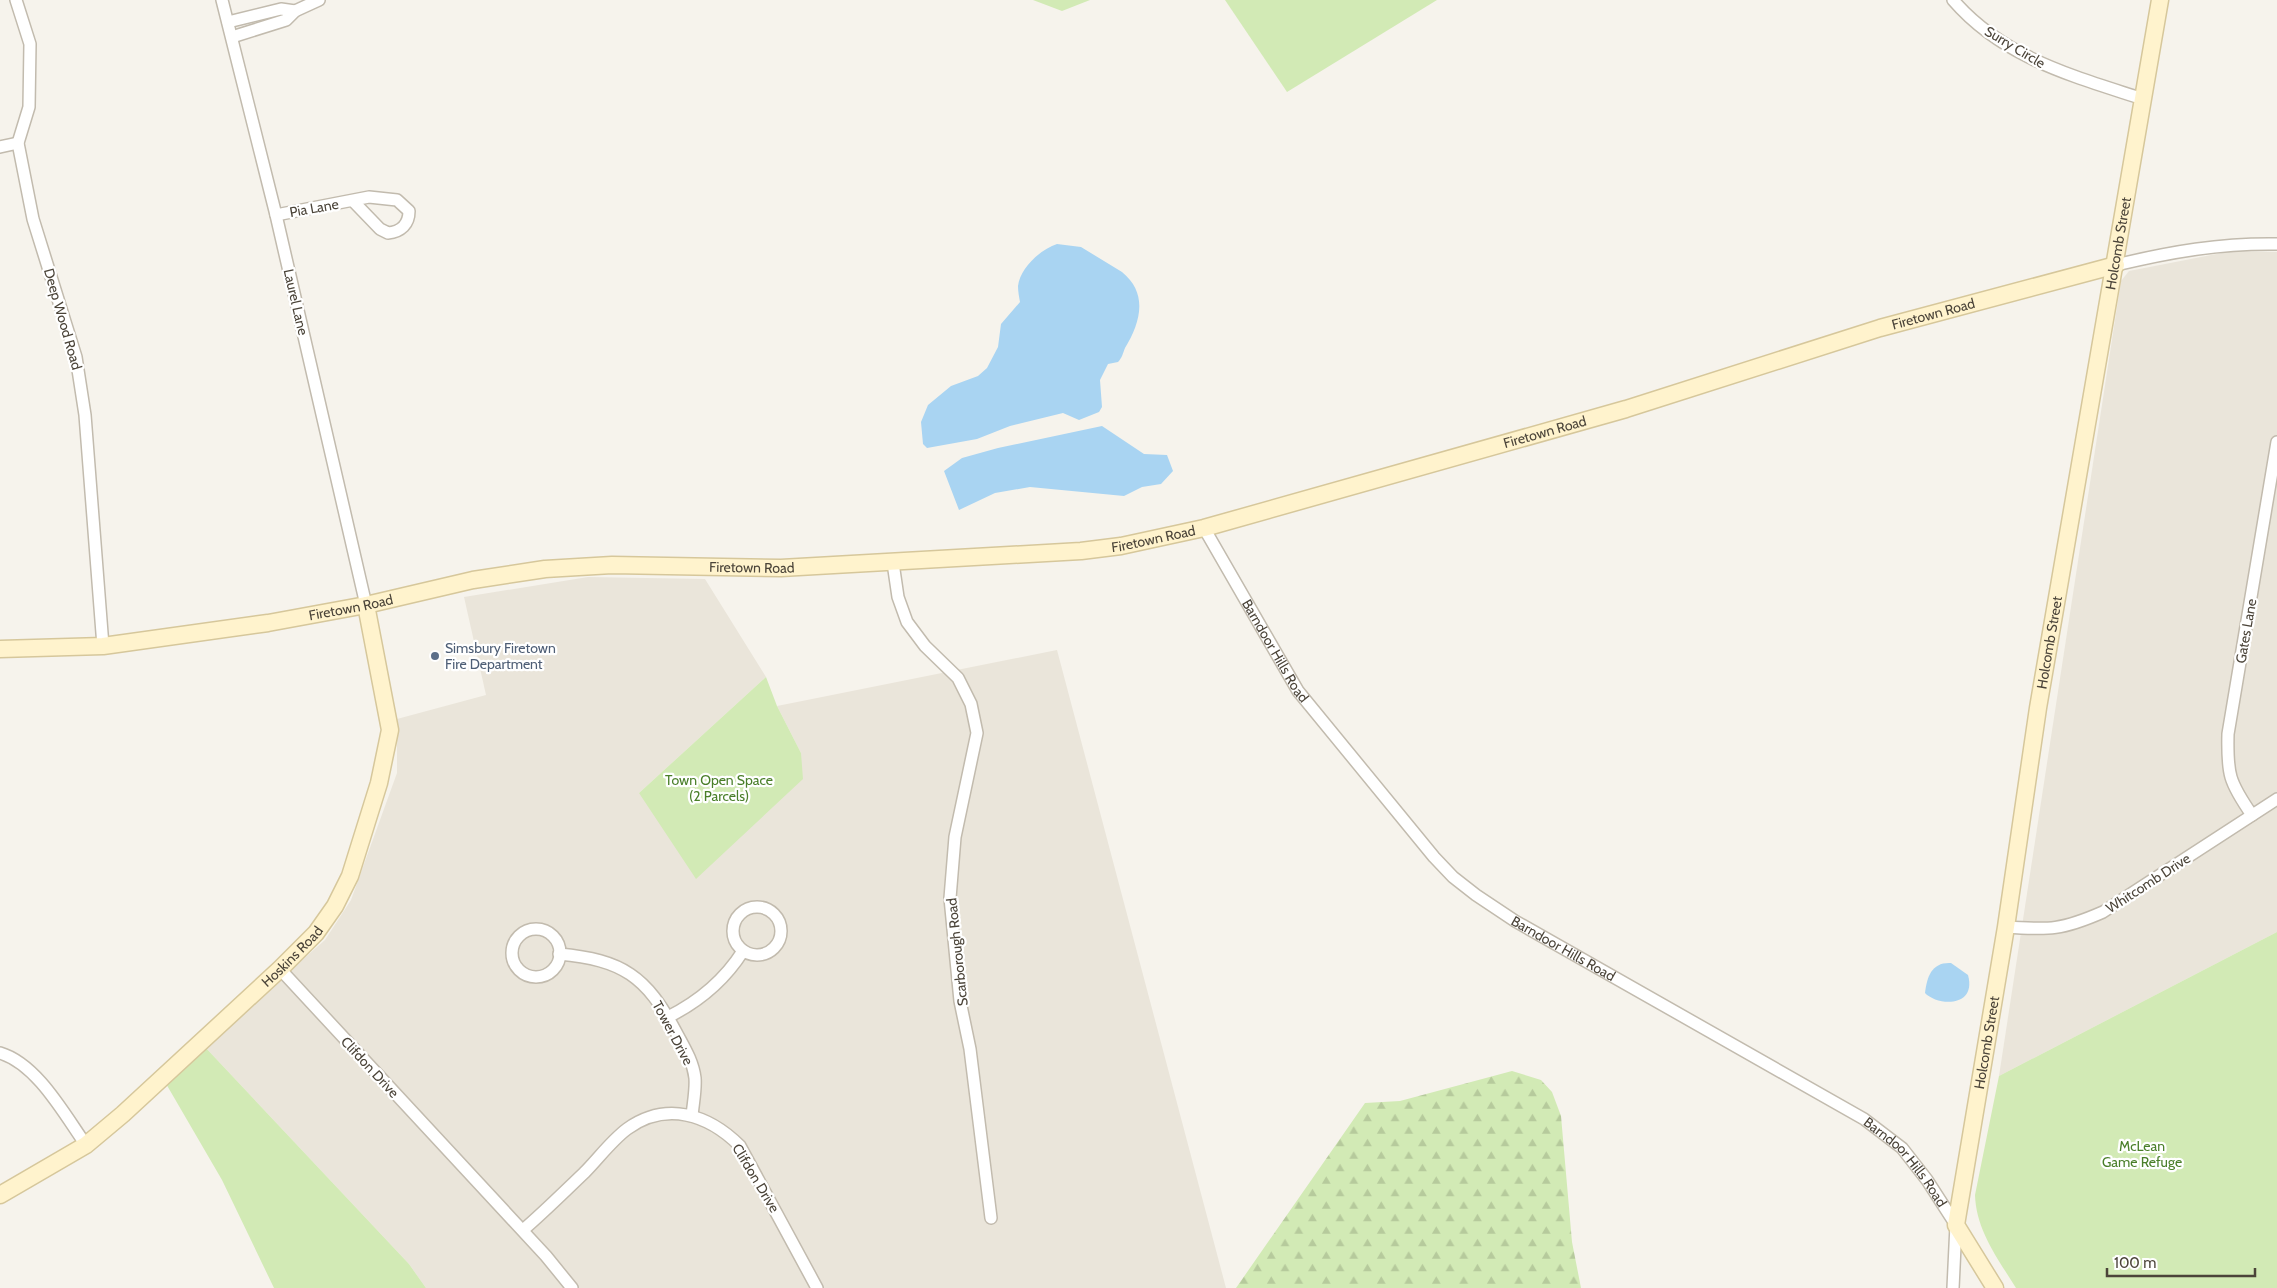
<svg xmlns="http://www.w3.org/2000/svg" width="2277" height="1288" viewBox="0 0 2277 1288" font-family="Cabin,sans-serif">
<style>
.residential{fill:#eae5da}
.forest{fill:url(#forest-firs)}
.park{fill:#d2eab5}
.water{fill:#a9d4f2}
.lines{fill:none;stroke-linecap:round;stroke-linejoin:round}
.street-casing{stroke:#c2bbae;stroke-width:14}
.secondary-casing{stroke:#d6c79b;stroke-width:19}
.street{stroke:#fff;stroke-width:11}
.secondary{stroke:#fff3cd;stroke-width:16}
.service-dot{fill:#5c6f8a;stroke:#fff;stroke-width:2}
.labels{text-anchor:middle;stroke-width:4.5;stroke-linejoin:round;paint-order:stroke}
.street-label{font-size:14px;fill:#4b4439;stroke:#fff}
.service-label{font-size:14px;fill:#4e5e75;stroke:#fff;text-anchor:start}
.park-label{font-size:14px;fill:#4a7f2a;stroke:#fff}
</style>
<defs>
<pattern id="forest-firs" width="22" height="20" patternUnits="userSpaceOnUse" patternTransform="scale(1.25)"><rect width="22" height="20" fill="#d2eab5"/><path d="M5 1l3.5 6h-7zM16 11l3.5 6h-7z" fill="#b6ca9c"/></pattern>
</defs>
<rect width="100%" height="100%" fill="#f6f3ec"/>
<!-- residential -->
<g class="residential">
<path d="M2232,251l45,1v680l-278,144 122,-795 8,-10z"/>
<path d="M588,577l117,2 61,98 -127,116 162,-40 -24,-47 280,-56 169,638h-800l-17,-24 -205,-218 121,-106 26,-40 46,-127v-54l89,-24 -22,-98z"/>
</g>
<!-- forest -->
<path class="forest" d="M1512,1071l29,9 11,12 9,24 11,126 9,46h-345l129,-185 35,-2z"/>
<!-- park -->
<g class="park">
<path d="M1033,0h57l-28,11z"/>
<path d="M1225,0h212l-150,92z"/>
<path d="M766,677l11,29 24,47 2,26 -107,100 -57,-86z"/>
<path d="M2277,932v356h-261c-18,-29 -40,-58 -41,-93l24,-119z"/>
<path d="M204,1046l205,218 17,24h-152l-52,-108 -57,-98z"/>
</g>
<!-- water -->
<g class="water">
<path d="M1057,244l24,3 41,25c27,22 18,51 3,76 -2,5 -3,10 -7,14l-10,2 -8,16 2,27 -3,5 -20,8 -16,-7 -53,13 -33,13 -50,9 -4,-4 -2,-22 7,-17 23,-19 27,-10 9,-8 11,-21 3,-23 19,-22c-1,-5 -2,-11 -2,-16 2,-18 23,-37 39,-42z"/>
<path d="M1102,426l42,28 23,1 6,16 -12,13 -19,3 -18,9 -94,-9 -35,6 -36,17 -15,-39 18,-13 36,-10z"/>
<path d="M1951,963l17,12c9,33 -31,31 -43,18 2,-17 7,-31 26,-30z"/>
</g>
<g class="lines">
<!-- street casing -->
<g class="street-casing">
<g id="street">
<path d="M16,0l14,44 -1,63 -11,36 15,76 43,138 9,58 18,231"/>
<path d="M222,0l54,215 90,390"/>
<path d="M1953,0c50,58 120,76 190,99"/>
<path d="M228,22l53,-13 14,2"/>
<path d="M232,37l54,-17 9,-9 24,-11"/>
<path d="M0,147l18,-4"/>
<path d="M276,215l93,-18 28,3 12,11c0,13 -8,21 -21,22l-8,-4 -27,-28"/>
<path d="M2116,265c54,-13 105,-22 161,-21"/>
<path id="s1" d="M1204,528l94,163 136,166 19,20 23,18 39,26 349,198 38,29 25,32 29,45 -3,63"/>
<path d="M893,563l5,34 9,25 18,24 33,32 13,26 6,29 -22,104 -5,61 10,103 10,48 21,169"/>
<path d="M2252,815c-23,-33 -25,-41 -24,-81l49,-292"/>
<circle cx="757" cy="931" r="24"/>
<path d="M2006,927c44,3 56,3 97,-15l174,-113"/>
<circle cx="536" cy="953" r="24"/>
<path d="M559,954c64,6 87,22 117,78 8,15 17,29 19,46 1,12 -2,26 -3,38"/>
<path d="M280,969l266,287 26,32"/>
<path d="M668,1017c32,-16 56,-36 75,-66"/>
<path d="M0,1053c37,11 64,61 86,92"/>
<path d="M523,1230c21,-18 41,-38 61,-57 14,-14 27,-32 43,-44 39,-28 81,-15 113,17l77,142"/>
</g>
</g>
<!-- secondary casing -->
<g class="secondary-casing">
<g id="secondary">
<path id="s2" d="M0,649l103,-3 165,-23 98,-18 107,-25 72,-11 67,-4 169,3 300,-17 40,-5 83,-18 422,-119 254,-81 236,-63"/>
<path id="s3" d="M0,1195l86,-50 37,-31 157,-145 36,-36 19,-27 15,-30 29,-93 11,-53 -24,-125"/>
<path id="s4" d="M1995,1288l-39,-63 50,-298 32,-219 122,-708"/>
</g>
</g>
<!-- street -->
<use href="#street" class="street"/>
<!-- secondary -->
<use href="#secondary" class="secondary"/>
</g>
<!-- markers -->
<circle class="service-dot" cx="435" cy="656" r="5"/>
<g class="labels">
<!-- street labels -->
<g class="street-label">
<text transform="translate(2015 47) rotate(31)" y="5">Surry Circle</text>
<text transform="translate(314 208) rotate(-10)" y="5">Pia Lane</text>
<text dy="5" stroke="none"><textPath href="#s4" startOffset="1069">Holcomb Street</textPath></text>
<text transform="translate(296 302) rotate(77)" y="5">Laurel Lane</text>
<text dy="5" stroke="none"><textPath href="#s2" startOffset="1974">Firetown Road</textPath></text>
<text transform="translate(63 319) rotate(74)" y="5">Deep Wood Road</text>
<text dy="5" stroke="none"><textPath href="#s2" startOffset="1568">Firetown Road</textPath></text>
<text dy="5" stroke="none"><textPath href="#s2" startOffset="1162">Firetown Road</textPath></text>
<text dy="5" stroke="none"><textPath href="#s2" startOffset="759">Firetown Road</textPath></text>
<text dy="5" stroke="none"><textPath href="#s2" startOffset="354">Firetown Road</textPath></text>
<text transform="translate(2246 631) rotate(-80)" y="5">Gates Lane</text>
<text dy="5" stroke="none"><textPath href="#s4" startOffset="664">Holcomb Street</textPath></text>
<text dy="5" stroke="none"><textPath href="#s1" startOffset="142">Barndoor Hills Road</textPath></text>
<text transform="translate(2148 883) rotate(-33)" y="5">Whitcomb Drive</text>
<text dy="5" stroke="none"><textPath href="#s1" startOffset="562">Barndoor Hills Road</textPath></text>
<text transform="translate(957 952) rotate(-96)" y="5">Scarborough Road</text>
<text dy="5" stroke="none"><textPath href="#s3" startOffset="379">Hoskins Road</textPath></text>
<text transform="translate(673 1033) rotate(62)" y="5">Tower Drive</text>
<text dy="5" stroke="none"><textPath href="#s4" startOffset="259">Holcomb Street</textPath></text>
<text transform="translate(370 1067) rotate(47)" y="5">Clifdon Drive</text>
<text dy="5" stroke="none"><textPath href="#s1" startOffset="968">Barndoor Hills Road</textPath></text>
<text transform="translate(756 1178) rotate(59)" y="5">Clifdon Drive</text>
</g>
<!-- service labels -->
<g class="service-label">
<text x="445" y="653">Simsbury Firetown<tspan x="445" dy="16">Fire Department</tspan></text>
</g>
<!-- park labels -->
<g class="park-label">
<text x="719" y="785">Town Open Space<tspan x="719" dy="16">(2 Parcels)</tspan></text>
<text x="2142" y="1151">McLean<tspan x="2142" dy="16">Game Refuge</tspan></text>
</g>
</g>
<!-- scale -->
<path d="M2107 1268v8h148v-8" fill="none" stroke="#4b4439" stroke-width="2.5"/>
<text x="2114" y="1268" font-size="15" fill="#4b4439" stroke="#ffffff" stroke-width="4" paint-order="stroke">100 m</text>
</svg>
